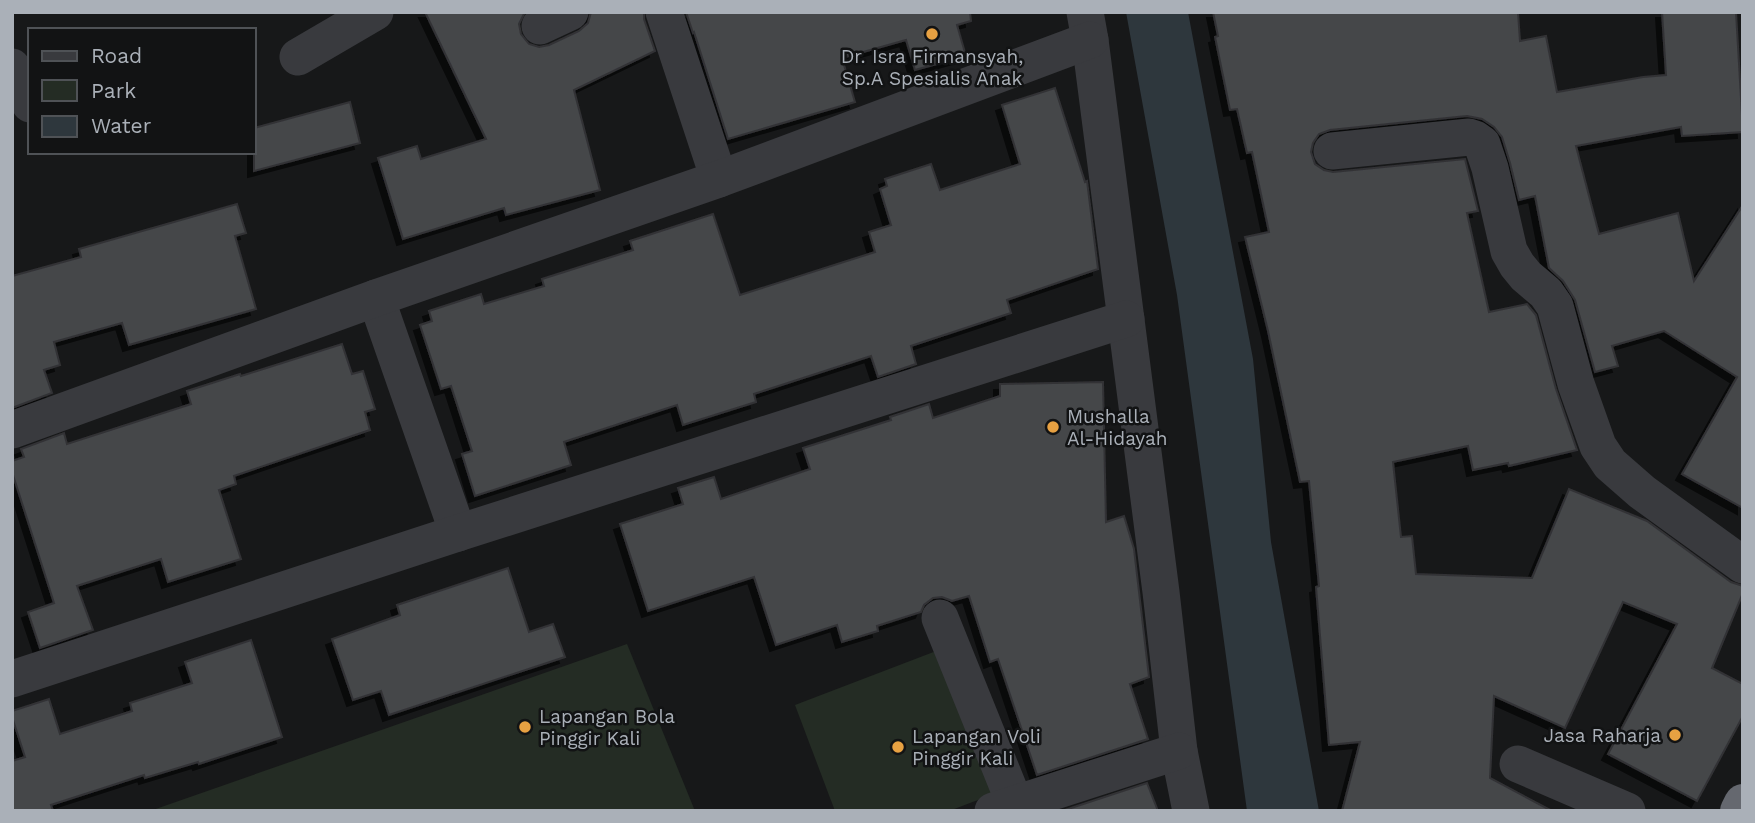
<svg xmlns="http://www.w3.org/2000/svg" width="1755" height="823" viewBox="0 0 1755 823" font-family="'Work Sans',sans-serif">
<style>
.green{fill:#242c24}
.water{fill:#2e373d}
.building{fill:#444649;stroke:#323235;stroke-width:2;filter:url(#shadow)}
.lines{fill:none;stroke-linecap:round;stroke-linejoin:round}
.minor{stroke:#393a3e;stroke-width:37}
.highway{stroke:#65686f;stroke-width:38}
.poi-dot{fill:#e7a142;stroke:#121314;stroke-width:2.5}
.labels{text-anchor:middle;stroke-width:5;stroke-linejoin:round;paint-order:stroke}
.poi-label{font-size:19px;fill:#aab0b8;stroke:#121314;text-anchor:start}
</style>
<defs>
<filter id="shadow"><feDropShadow dx="-6" dy="6" stdDeviation="0" flood-color="#0009"/></filter>
</defs>
<rect width="100%" height="100%" fill="#171819"/>
<!-- green -->
<g class="green">
<path d="M627,644l68,167h-545z"/>
<path d="M944,648l60,142 -55,21h-114l-40,-106z"/>
</g>
<!-- water -->
<path class="water" d="M1126,12h62l65,347 18,183 48,269h-72l-70,-516z"/>
<!-- building -->
<g class="building">
<path d="M425,12h100l-6,12 2,10 8,10 10,3 10,-2 30,-14 9,-8 3,-11h53v7l11,32 -81,39 26,100 -94,25 -2,-7 -101,31 -25,-81 39,-12 4,13 65,-20z"/>
<path d="M686,12h284l1,9 -14,4 9,31 -51,14 -9,-30 -64,18 13,44 -127,37 -34,-107 -1,1z"/>
<path d="M1213,12h305l2,29 26,-5 11,56 86,-15 23,-2 -4,-63h74l7,120 -61,4 -1,-9 -105,19 23,88 79,-21 16,68 49,-76v303l-61,-34 55,-97 -73,-46 -52,15 6,20 -23,6 -20,-72 -12,-19 -14,-13 -14,-72 -16,4 -9,-37 -8,-26 -8,-10 -12,-8 -15,-3 -137,14 -11,4 -6,9 -2,9 4,12 9,6 9,2 132,-13 13,52 -11,2 22,99 38,-8 9,11 20,74 21,61 -68,16 -1,-3 -35,7 -5,-24 -75,16 8,75 11,-1 4,38 116,4 37,-89 78,32 84,61 12,4v7l-31,75 31,16v32l-46,85 -89,-47 69,-130 -54,-22 -58,126 -71,-32 -4,82 62,33h-210l18,-69 -31,3 -13,-158 3,-1 -10,-105 -9,1 -32,-151 -23,-94 24,-5 -17,-80 -5,1 -10,-44 -7,1 -15,-73 3,-1z"/>
<path d="M1055,88l30,94 2,-1 11,88 -91,31 4,13 -100,33 5,18 -38,13 -7,-21 -117,38 2,8 -73,23 -6,-20 -113,37 7,23 -96,31 -13,-42 10,-3 -21,-65 -10,3 -21,-64 12,-4 -3,-10 52,-17 3,10 60,-18 -2,-7 91,-29 -3,-9 83,-27 27,81 135,-43 -6,-20 22,-7 -11,-36 7,-3 -2,-7 46,-15 9,26 80,-26 -18,-59z"/>
<path d="M350,102l10,41 -106,28v-43z"/>
<path d="M237,204l9,29 -11,3 21,73 -127,36 -7,-22 -68,19 6,23 -16,5 8,23 -40,15v-132l69,-19 -2,-8z"/>
<path d="M342,344l10,30 11,-3 12,38 -10,3 5,18 -136,46 2,8 -17,6 22,69 -73,23 -7,-23 -84,27 16,44 -53,18 -12,-36 26,-9 -42,-131v-11l12,-4 -3,-8 43,-16 3,11 124,-40 -4,-13 53,-17 1,2z"/>
<path d="M1103,382l3,140 18,-6 10,33 15,128 -19,7 18,55 -111,36 -39,-116 -8,3 -21,-66 -17,5 -10,-4 -9,1 -9,7 -3,7 -44,14 1,5 -36,11 -5,-17 -61,20 -22,-68 -106,34 -28,-87 63,-20 -5,-16 36,-11 7,22 89,-30 -7,-21 88,-28 -1,-3 39,-13 4,14 67,-22v-12z"/>
<path d="M508,568l21,64 24,-8 12,33 -176,58 -8,-24 -28,9 -21,-61 68,-24 -3,-10z"/>
<path d="M251,640l31,97 -83,27 -1,-2 -53,16 -1,-3 -93,30 2,6h-41v-50l13,-4 -13,-40v-6l37,-12 11,35 72,-23 -2,-8 62,-20 -7,-21z"/>
<path d="M1147,783l11,28h-96z"/>
</g>
<g class="lines">
<!-- minor -->
<g class="minor">
<path d="M664,12l55,167"/>
<path d="M1085,12l5,28 71,552 18,159 12,60"/>
<path d="M540,26l30,-14"/>
<path d="M298,57l77,-45"/>
<path d="M12,67l18,37"/>
<path d="M1332,151l137,-14 6,2 7,5 8,24 19,83 8,14 9,11 20,17 9,13 21,78 22,62 12,18 32,28 101,73"/>
<path d="M376,298l82,235"/>
<path d="M12,430l364,-132 343,-119 371,-139"/>
<path d="M940,618l75,186"/>
<path d="M12,679l446,-146 668,-214"/>
<path d="M1518,764l109,47"/>
<path d="M993,811l186,-60"/>
</g>
<!-- highway -->
<path class="highway" d="M1739,811l4,-8"/>
</g>
<!-- markers -->
<g class="poi-dot">
<circle cx="932" cy="34" r="7"/>
<circle cx="1053" cy="427" r="7"/>
<circle cx="525" cy="727" r="7"/>
<circle cx="1675" cy="735" r="7"/>
<circle cx="898" cy="747" r="7"/>
</g>
<g class="labels">
<!-- poi labels -->
<g class="poi-label">
<text x="932" y="63" text-anchor="middle">Dr. Isra Firmansyah,<tspan x="932" dy="22">Sp.A Spesialis Anak</tspan></text>
<text x="1067" y="423">Mushalla<tspan x="1067" dy="22">Al-Hidayah</tspan></text>
<text x="539" y="723">Lapangan Bola<tspan x="539" dy="22">Pinggir Kali</tspan></text>
<text x="1661" y="742" text-anchor="end">Jasa Raharja</text>
<text x="912" y="743">Lapangan Voli<tspan x="912" dy="22">Pinggir Kali</tspan></text>
</g>
</g>
<!-- border -->
<rect width="1755" height="823" fill="none" stroke="#aab0b8" stroke-width="28"/>
<!-- legend -->
<rect x="28" y="28" width="228" height="126" fill="#121314" stroke="#4f5256" stroke-width="2"/>
<rect x="42" y="51" width="35" height="10" fill="#393a3e" stroke="#4f5256" stroke-width="2"/>
<text x="91" y="63" font-size="21" fill="#aab0b8">Road</text>
<rect x="42" y="80" width="35" height="21" fill="#242c24" stroke="#4f5256" stroke-width="2"/>
<text x="91" y="98" font-size="21" fill="#aab0b8">Park</text>
<rect x="42" y="116" width="35" height="21" fill="#2e373d" stroke="#4f5256" stroke-width="2"/>
<text x="91" y="133" font-size="21" fill="#aab0b8">Water</text>
</svg>
